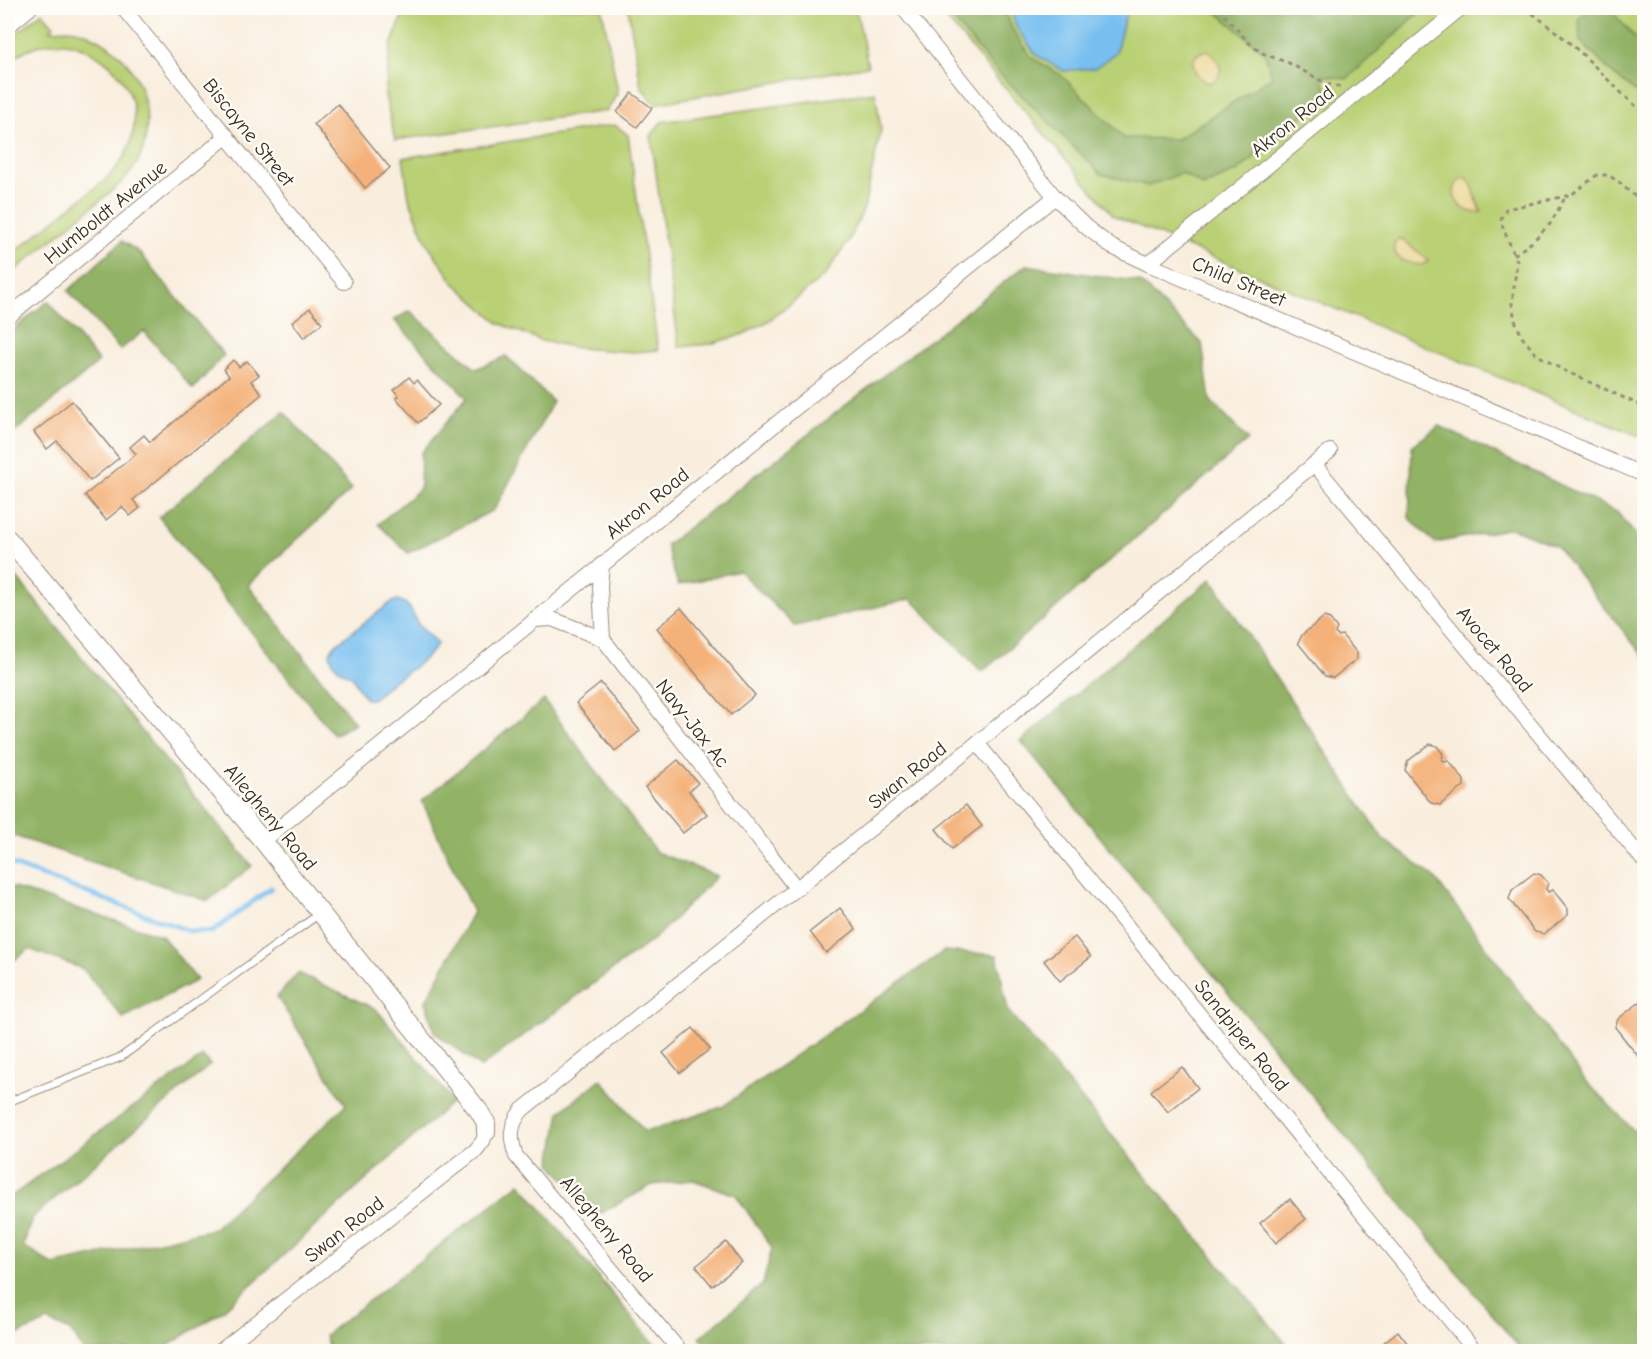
<svg xmlns="http://www.w3.org/2000/svg" width="1652" height="1359" viewBox="0 0 1652 1359" font-family="'Comic Neue',sans-serif">
<style>
.green{fill:#b9d075;stroke:#7a7d4a;stroke-width:1.5}
.forest{fill:#92b266;stroke:#666e42;stroke-width:1.5}
.sand{fill:#eeda9e;stroke:#94825e;stroke-width:1.5}
.water{fill:#78bff0;stroke:#5a7487;stroke-width:1.5}
.lines{fill:none;stroke-linecap:round;stroke-linejoin:round}
.stream{stroke:#78bff0;stroke-width:5}
.building{fill:#f4b27a}
.lane-casing{stroke:#9a8c7e;stroke-width:9}
.street-casing{stroke:#9a8c7e;stroke-width:16}
.secondary-casing{stroke:#9a8c7e;stroke-width:20}
.path{stroke:#9a8c7e;stroke-width:3;stroke-dasharray:4.5 4.5;stroke-linecap:butt}
.lane{stroke:#fff;stroke-width:7}
.street{stroke:#fff;stroke-width:14}
.secondary{stroke:#fff;stroke-width:18}
.labels{text-anchor:middle;stroke-width:5;stroke-linejoin:round;paint-order:stroke}
.street-label{font-size:20px;fill:#3b2a1e;stroke:#fdfcf7}
</style>
<rect width="100%" height="100%" fill="#fdfcf7"/>
<filter id="ink" filterUnits="userSpaceOnUse"><feTurbulence type="fractalNoise" baseFrequency=".0167" numOctaves="2"/><feDisplacementMap in="SourceGraphic" scale="12" xChannelSelector="R" yChannelSelector="G"/><feConvolveMatrix kernelMatrix="1 2 1 2 8 2 1 2 1" color-interpolation-filters="sRGB"/></filter>
<filter id="wash" filterUnits="userSpaceOnUse"><feTurbulence type="fractalNoise" baseFrequency=".008" numOctaves="4" result="noise"/><feDisplacementMap in="SourceGraphic" scale="24" xChannelSelector="R" yChannelSelector="G"/><feGaussianBlur stdDeviation="1.35" result="paint"/><feColorMatrix in="noise" values="0 0 0 0 0 0 0 0 0 0 0 0 0 0 0 0 0 1.4 0 .05"/><feComposite in="paint" operator="in"/></filter>
<g filter="url(#wash)">
<rect width="100%" height="100%" fill="#f9eede"/>
<!-- green -->
<g class="green">
<path d="M406,8h196l16,84 -11,19 -212,29 -10,-45 6,-50z"/>
<path d="M628,8h226l4,9 10,49 -213,38 -14,-17z"/>
<path d="M937,8h707v430l-530,-222z"/>
<path d="M42,12l12,14 -4,4c6,0 12,-1 18,-1 22,1 49,20 61,37 19,28 24,64 9,95 -9,19 -37,38 -52,51 -26,21 -52,43 -78,64v-18c21,-17 42,-35 64,-52 20,-16 44,-31 55,-55 18,-41 1,-80 -38,-100 -8,-4 -18,-8 -26,-8 -20,-2 -41,7 -55,19v-21z"/>
<path d="M875,92l6,37 -17,79 -16,34 -22,32 -34,29 -24,18 -24,13 -34,10 -31,3 -28,-211 10,-14z"/>
<path d="M615,125l13,10 30,215 -25,2 -55,-4 -36,-7 -43,-18 -46,-41 -26,-39 -18,-45 -6,-40z"/>
</g>
<!-- forest -->
<g class="forest">
<path d="M943,8h61l8,21 20,29 29,17 63,63 53,1 95,-62 -7,-24 -53,-45h212l-77,71 -27,-4 9,18 -91,78 -35,15 -21,-13 -34,13 -47,-12 -106,-105z"/>
<path d="M1593,8h16l35,40v51l-30,-24 -34,-34 -1,-23z"/>
<path d="M122,241l17,11 85,103 -31,34 -49,-58 -24,19 -52,-59z"/>
<path d="M1026,265l114,17 62,61 8,57 38,40 -266,232 -71,-73 -116,27 -56,-55 -61,14 -12,-40z"/>
<path d="M48,301l51,61 -91,76v-104z"/>
<path d="M410,311l66,58 30,-13 47,46 -59,108 -86,43 -30,-29 42,-35 1,-36 46,-55 -73,-78z"/>
<path d="M284,412l68,77 -104,96 107,138 -21,12 -175,-218z"/>
<path d="M1439,426l178,86 27,33v112l-88,-111 -44,-18 -77,15 -26,-25 3,-72z"/>
<path d="M8,567l244,299 -44,35 -200,-67z"/>
<path d="M1211,579l172,260 51,38 151,203 59,61v210h-122l-501,-610z"/>
<path d="M544,700l112,152 61,24 -62,62 -174,129 -47,-35 -8,-31 47,-89 -51,-111z"/>
<path d="M8,886l154,50 35,44 -74,38 -40,-49 -54,-20 -21,16z"/>
<path d="M944,951l53,4 11,56 284,340h-580l-12,-14 63,-53 9,-36 -36,-53 -43,-15 -41,5 -56,31 -45,-53 9,-51 41,-33 44,53 77,-25z"/>
<path d="M298,973l78,36 77,92 -232,211 -61,39h-77l-11,-19 -24,-11 -40,18v-140l195,-143 7,9 -178,153 -9,28 30,19 160,-36 133,-124 -69,-108z"/>
<path d="M520,1183l140,168h-331l-4,-16z"/>
</g>
<!-- sand -->
<g class="sand">
<path d="M1204,51h5c11,11 18,23 1,32 -16,-4 -25,-26 -6,-32z"/>
<path d="M1462,178h5c9,9 8,25 15,34 -20,5 -39,-20 -20,-34z"/>
<path d="M1400,238c5,3 25,19 28,23l-6,4c-14,-2 -30,-4 -28,-22z"/>
</g>
<!-- water -->
<g class="water">
<path d="M1010,8h119l-5,12 -8,32 -21,16 -32,3 -27,-16 -20,-28z"/>
<path d="M397,600c17,3 15,20 25,29 6,5 10,8 15,15 -7,14 -30,28 -43,37 -8,5 -14,13 -22,18h-6l-6,-8 -8,-15c-12,-4 -21,-11 -22,-24l5,-7 54,-41z"/>
</g>
<g class="lines">
<!-- stream -->
<path class="stream" d="M8,863l181,68 23,1 59,-44"/>
</g>
<g id="blocks">
<!-- building -->
<g class="building">
<path d="M632,93l20,15 -15,19 -20,-15z"/>
<path d="M338,104l52,64 -25,20 -51,-64z"/>
<path d="M310,308l12,15 -18,15 -12,-16z"/>
<path d="M233,360l6,7 8,-6 12,14 -8,6 11,13 -129,106 7,8 -10,8 -8,-9 -16,13 -21,-25 51,-41 -6,-7 14,-12 6,7 79,-66 -5,-7z"/>
<path d="M409,377l5,6 3,-3 22,25 -21,18 -22,-25 3,-2 -5,-6z"/>
<path d="M72,401l47,57 -29,23 -33,-40 -10,8 -13,-17z"/>
<path d="M681,608l74,87 -24,20 -74,-87z"/>
<path d="M1324,617l6,2 7,9 -2,5 3,3 4,-1 15,18v6l-24,19 -8,-2 -27,-33 4,-8z"/>
<path d="M601,683l39,48 -25,20 -39,-48z"/>
<path d="M1430,744l7,2 6,8 -1,5 2,3 5,-1 15,19v6l-24,19 -9,-2 -26,-33 3,-9z"/>
<path d="M678,760l20,23 -9,8 18,23 -24,19 -38,-46z"/>
<path d="M966,805l16,21 -30,23 -16,-20z"/>
<path d="M1534,873l7,2 7,8 -2,6 2,3 5,-2 15,19v6l-24,19 -9,-2 -26,-33 3,-9z"/>
<path d="M840,908l16,21 -30,24 -16,-21z"/>
<path d="M1075,937l16,20 -31,24 -16,-20z"/>
<path d="M1640,1002l4,1v58l-3,-1 -26,-33 3,-8z"/>
<path d="M693,1028l17,21 -30,24 -17,-20z"/>
<path d="M1182,1067l16,21 -30,24 -17,-21z"/>
<path d="M1290,1199l16,20 -30,24 -16,-20z"/>
<path d="M726,1242l16,21 -30,23 -16,-20z"/>
<path d="M1398,1331l16,21h-42z"/>
</g>
</g>
</g>
<g filter="url(#ink)">
<use href="#blocks" fill-opacity="0" stroke="#9a8c7e" stroke-width="1.5"/>
<g class="lines">
<!-- lane casing -->
<g class="lane-casing">
<path id="lane" d="M8,1102l113,-45 198,-143"/>
</g>
<!-- street casing -->
<g class="street-casing">
<g id="street">
<path d="M123,8l221,274"/>
<path d="M903,8l152,189 31,30 26,20 36,17 496,211"/>
<path d="M8,26l22,-18"/>
<path d="M1148,264l313,-256"/>
<path d="M8,317l219,-181"/>
<path d="M1314,464l330,397"/>
<path d="M602,564l-2,23 3,52"/>
<path d="M534,620l18,-1 51,20 194,250"/>
<path d="M977,743l499,609"/>
<path d="M263,841l792,-644"/>
<path d="M219,1352l257,-202 7,-9 3,-9"/>
<path d="M681,1352l-165,-196c-6,-18 -7,-30 6,-46l455,-367 353,-292"/>
</g>
</g>
<!-- secondary casing -->
<g class="secondary-casing">
<path id="secondary" d="M8,539l255,302 216,270 7,12v9"/>
</g>
<!-- path -->
<g class="path">
<path d="M1218,8l31,35 15,11 25,9 38,21 15,3"/>
<path d="M1525,8c19,14 37,28 55,44 21,20 41,42 64,61"/>
<path d="M1644,199l-11,-4 -14,-13 -11,-7h-11l-26,20 -65,14 -5,9 2,10 14,33 -5,43 3,16 7,17 14,17 25,15 83,38"/>
<path d="M1514,255l18,-13 18,-18 16,-28"/>
</g>
<!-- lane -->
<use href="#lane" class="lane"/>
<!-- street -->
<use href="#street" class="street"/>
<!-- secondary -->
<use href="#secondary" class="secondary"/>
</g>
</g>
<g class="labels">
<!-- street labels -->
<g class="street-label">
<text transform="translate(1292 121) rotate(-39)" y="7">Akron Road</text>
<text transform="translate(249 132) rotate(51)" y="7">Biscayne Street</text>
<text transform="translate(105 212) rotate(-39)" y="7">Humboldt Avenue</text>
<text transform="translate(1239 281) rotate(23)" y="7">Child Street</text>
<text transform="translate(647 503) rotate(-39)" y="7">Akron Road</text>
<text transform="translate(1495 649) rotate(50)" y="7">Avocet Road</text>
<text transform="translate(693 723) rotate(52)" y="7">Navy-Jax Ac</text>
<text transform="translate(907 775) rotate(-39)" y="7">Swan Road</text>
<text transform="translate(271 817) rotate(50)" y="7">Allegheny Road</text>
<text transform="translate(1242 1035) rotate(51)" y="7">Sandpiper Road</text>
<text transform="translate(344 1229) rotate(-38)" y="7">Swan Road</text>
<text transform="translate(607 1229) rotate(50)" y="7">Allegheny Road</text>
</g>
</g>
<!-- margin -->
<rect width="1652" height="1359" fill="none" stroke="#fdfcf7" stroke-width="30"/>
</svg>
